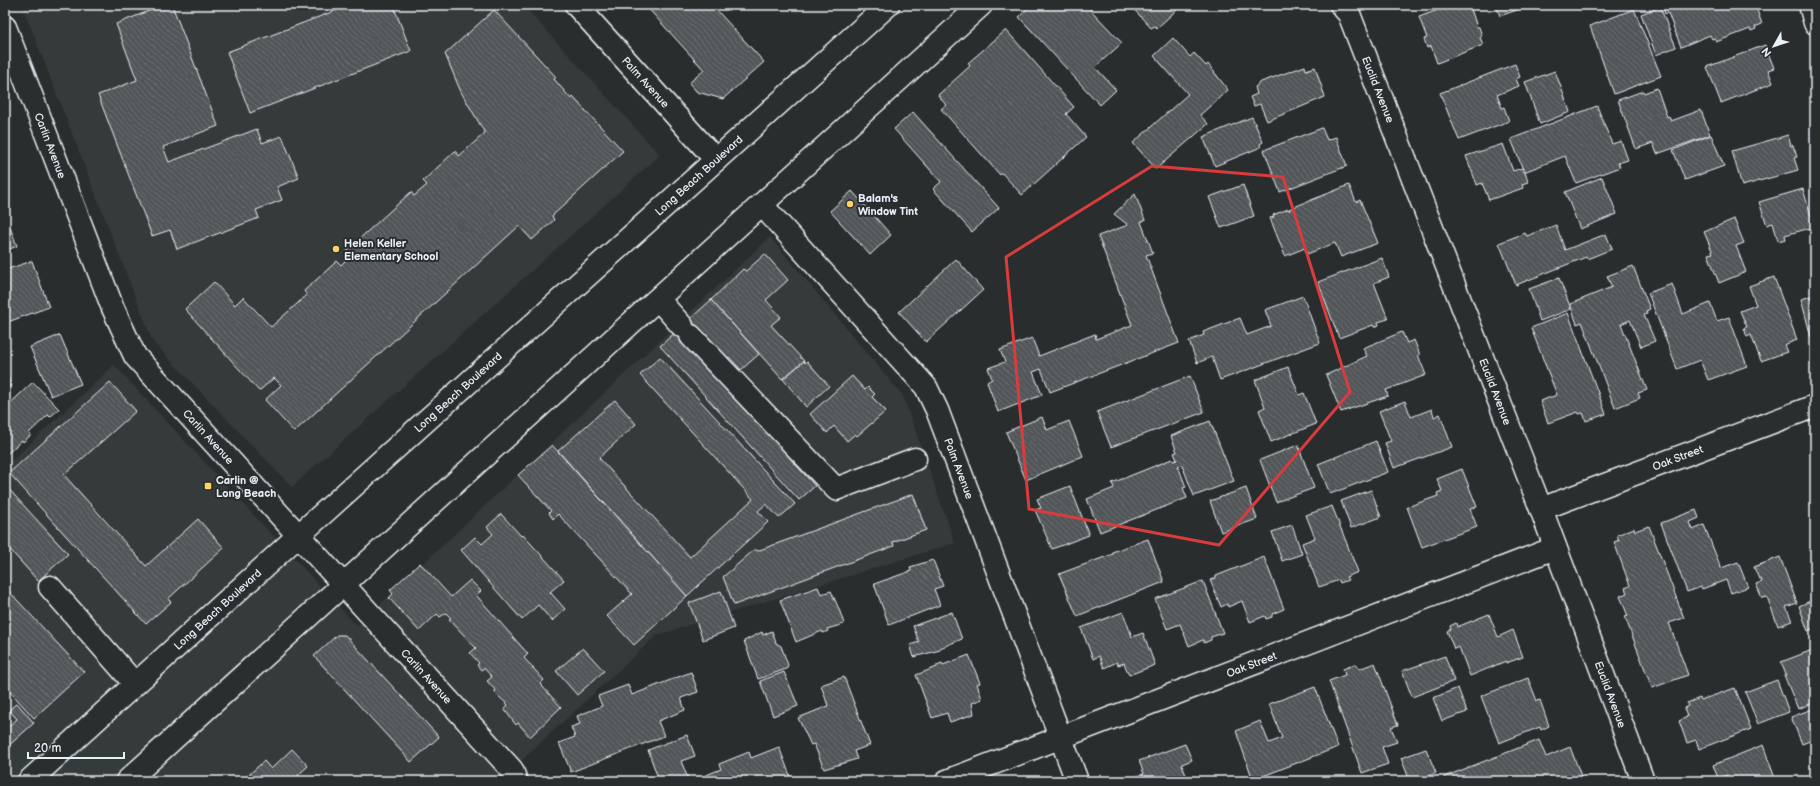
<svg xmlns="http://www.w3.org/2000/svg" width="1820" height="786" viewBox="0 0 1820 786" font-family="'Balsamiq Sans',sans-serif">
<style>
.built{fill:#363a3b}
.building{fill:url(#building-back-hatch);stroke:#e8f1f8}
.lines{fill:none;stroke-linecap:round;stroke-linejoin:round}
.minor-casing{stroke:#e8f1f8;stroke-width:25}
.major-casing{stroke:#e8f1f8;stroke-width:25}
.minor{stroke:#2a2d2e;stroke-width:22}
.major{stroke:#2a2d2e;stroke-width:22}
.marked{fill:none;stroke:#d83c3d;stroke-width:3;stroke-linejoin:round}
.poi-dot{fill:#ffd166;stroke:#2a2d2e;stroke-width:1.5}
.labels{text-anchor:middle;stroke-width:4;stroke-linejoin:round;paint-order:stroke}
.street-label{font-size:11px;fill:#e8f1f8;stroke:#2a2d2e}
.poi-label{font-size:11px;font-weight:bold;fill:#e8f1f8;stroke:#2a2d2e;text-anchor:start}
</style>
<defs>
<pattern id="building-back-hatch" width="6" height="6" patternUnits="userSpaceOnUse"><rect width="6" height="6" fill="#535759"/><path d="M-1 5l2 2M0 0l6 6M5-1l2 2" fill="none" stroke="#6c7072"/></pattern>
</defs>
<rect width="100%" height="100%" fill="#2a2d2e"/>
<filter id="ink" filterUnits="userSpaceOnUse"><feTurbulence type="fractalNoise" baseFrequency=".025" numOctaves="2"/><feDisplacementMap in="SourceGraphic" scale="8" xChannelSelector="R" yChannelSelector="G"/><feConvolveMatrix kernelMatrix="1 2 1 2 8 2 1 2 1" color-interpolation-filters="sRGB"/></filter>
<g filter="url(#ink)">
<!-- built -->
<g class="built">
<path d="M22,5h501l137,150 -368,332 -139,-145z"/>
<path d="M770,237l133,159 52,147 -298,92 -158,146h-494v-314l109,-102 243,261z"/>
</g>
<!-- building -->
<g class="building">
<path d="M164,5h8l46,121 -55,21 6,15 88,-33 5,14 20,-7 17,42 -22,9 5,13 -26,10 3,8 -82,31 -7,-19 -18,6 -54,-141 39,-15 -21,-56z"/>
<path d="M350,5h43l18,46 -161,62 -23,-61z"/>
<path d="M645,5h67l52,57 -41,37 -26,-7 -8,-9 15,-13z"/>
<path d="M1031,5h55l36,38 -27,24 21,23 -16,15 -81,-88z"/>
<path d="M1130,5h52l-25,23 -2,-2 -4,2z"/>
<path d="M1451,5h17l2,5 1,-1 6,18h2l3,9 -2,1 3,8 -46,18 -6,-17 -4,2 -3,-9 3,-1 -8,-21z"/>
<path d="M1496,5h35l-31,11z"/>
<path d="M1665,5h90l7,19 -7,3 1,2 -5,2 -1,-2 -34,13 -1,-4 -3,1 -2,-4 -29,12 -13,-34 -3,1 -2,-6 3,-1z"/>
<path d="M1660,7l16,40 -20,8 -15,-41z"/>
<path d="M1634,9l27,67 -47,18 -24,-68z"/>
<path d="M494,10l62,67 -2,2 17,20 2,-2 50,54 -71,65 2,4 -22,20 -13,-14 -225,206 -29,-32 16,-15 -7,-7 -15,13 -74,-82 29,-27 21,23 8,-8 28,30 36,-32 -3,-4 33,-30 4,4 10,-10 -4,-5 64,-58 3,4 13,-11 -4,-4 32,-30 4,5 26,-23 -24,-41 -16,-38z"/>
<path d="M1006,30l68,77 -8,7 20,23 -64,58 -20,-22 -2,2 -59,-66 5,-4 -8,-10 32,-29 -2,-3z"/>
<path d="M1173,38l17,19 4,-4 12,13 2,-2 20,26 -28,25 8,9 -52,45 -23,-26 55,-49 -34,-38z"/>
<path d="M1765,45l9,23 -6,2 5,13 -52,20 -14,-36z"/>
<path d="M1515,64l5,13 -4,2 3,7 -22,9 5,13 2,-1 5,14 -50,19 -19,-47z"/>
<path d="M1305,66l1,4 9,-3 10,30 -58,24 -7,-17 -6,2 -4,-9 7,-3 -2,-7 6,-5z"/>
<path d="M1555,71l15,41 -30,12 -15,-42z"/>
<path d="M1657,88l10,29 2,-1 2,5 30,-11 9,25 -53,19 -4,-11 -17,6 -18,-49 25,-9 1,2z"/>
<path d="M1597,106l15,38 9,-3 7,19 -10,3 2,4 -44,16 -11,-27 -41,16 -13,-33z"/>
<path d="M913,112l86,96 -27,24 -39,-43 8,-7 -47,-53z"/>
<path d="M1252,117l11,25 -3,2 1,3 -46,19 -12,-29z"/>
<path d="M1322,128l5,12 9,-3 11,29 -67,26 -16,-42z"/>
<path d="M1711,135l13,31 -39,14 -12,-30z"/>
<path d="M1788,135l3,11 2,-1 4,12 -3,1 4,12 -56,16 -10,-35z"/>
<path d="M1503,144l10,27 9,-3 2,4h1l3,10 -6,2 1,4 -34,12 -7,-17 -5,2 -11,-29z"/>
<path d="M1602,177l15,37 -37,15 -15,-37z"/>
<path d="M1243,185l11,31 -33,12 -12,-31z"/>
<path d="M1349,185l7,17 4,-2 18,43 -37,14 -6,-14 -28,11 -2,-6 -20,8 -15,-38 4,-1 -1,-2 15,-6 2,2 -1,-2z"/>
<path d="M1803,189l8,27 4,-2 -1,13 -29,8 1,4 -8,2 -5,-18 -6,2 -8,-23z"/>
<path d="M852,191l39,44 -21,20 -40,-44z"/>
<path d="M1135,194l10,26 -4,2 12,31 -7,2 33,88 -129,49 -9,-23 -8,3 9,23 -44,17 -11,-30 5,-3 -4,-11 17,-6 -5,-12 32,-12 7,18 56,-22 1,5 36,-14 -34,-89 30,-11 -14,-11z"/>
<path d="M1734,219l10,24 -8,3 10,26 -27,11 -11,-29 5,-1 -9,-21z"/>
<path d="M1556,225l9,25 41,-16 6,15 -25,10 -1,-2 -70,28 -17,-42 26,-10 2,3z"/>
<path d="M5,226l1,3 4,-2 7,19 -12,5z"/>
<path d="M765,254l23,26 -22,20 15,17 -10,8 33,36 -22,18 -71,-79 32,-31 3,2z"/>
<path d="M1382,258l7,19 -15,6 14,36 -10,3 1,3 -5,2 -1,-2 -34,13 -21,-56z"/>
<path d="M956,259l27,31 -57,52 -27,-30z"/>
<path d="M32,261l17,46 -44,16v-53z"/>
<path d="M1633,266l17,43 -4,2 1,3 -3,1 11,26 -14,6 -11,-27 -9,4 26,66 -9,3 2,5 -25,10 -33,-86 -5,2 -7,-20 42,-17 -5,-11z"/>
<path d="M1774,277l23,63 -13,5 3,7 -26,9 -10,-26 -4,2 -3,-9 3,-1 -7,-16 16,-6 -7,-19z"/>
<path d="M1559,278l12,31 -31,12 -11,-32z"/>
<path d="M1672,284l11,30 27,-11 7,18 12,-4 18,49 -39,14 -8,-20 -23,9 -29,-76z"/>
<path d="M1815,295v41l-4,1 -10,-38z"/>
<path d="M1303,296l17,47 -100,37 -8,-23 -15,6 -8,-22 15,-6 -1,-3 37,-14 7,17 24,-9 -6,-16z"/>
<path d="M711,300l48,54 -18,16 -12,-13 -4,4 -40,-20 130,145 -16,14 -139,-154z"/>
<path d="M1568,313l38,101 -20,7 -3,-8 -4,1 -1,-2 -30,11 -8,-22 17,-6 -26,-67z"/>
<path d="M1402,332l5,11 7,-3 6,15h-2l8,20 -40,15 2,6 -47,16 -15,-37 41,-19 -4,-8z"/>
<path d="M60,335l21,49 -30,12 -21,-49z"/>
<path d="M660,357l135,147 -16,14 -13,-14 -8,7 10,11 -81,74 -129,-145 57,-51 21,24 -37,34 91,99 63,-58 -113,-124z"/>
<path d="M804,361l1,2 2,-2 22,25 -23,21 -23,-28z"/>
<path d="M1288,367l11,28 5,-2 12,31 -45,18 -12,-32 6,-3 -10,-27z"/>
<path d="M5,371l6,15 -6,2z"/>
<path d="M852,376l13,14 3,-3 7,7 -3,3 14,14 -29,25 -2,-2 -8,7 -13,-15 -7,7 -17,-19z"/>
<path d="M1190,376l14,36 -93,35 -14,-35z"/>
<path d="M33,382l26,27 -9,8 -2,-2 -19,18 2,2 -8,7 -1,-2 -17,16v-48z"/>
<path d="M110,382l26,29 -72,64 82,91 52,-47 26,29 -56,51 3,3 -25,22 -137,-151z"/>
<path d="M1405,401l6,16 21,-8 2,8 6,-3 12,33 -58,21 -9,-25 6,-2 -12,-30z"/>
<path d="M1042,417l5,13 22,-9 14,35 -57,24 -20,-48z"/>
<path d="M1210,421l24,60 -40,15 -12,-31 -4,1 8,21 -3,1 4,10 -87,34 -13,-33 27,-11 -2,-5 60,-24 1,2 4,-1 -3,-7 3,-1 -6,-16z"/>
<path d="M1376,441l12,31 -58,22 -12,-30z"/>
<path d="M552,445l135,151 -53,49 -27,-29 25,-22 -74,-80 -5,5 -4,-6 2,-2 -33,-36z"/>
<path d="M1298,445l16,43 -38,14 -16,-42z"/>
<path d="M1462,469l15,38 -7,2 7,18 -55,20 -15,-40 31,-11 -1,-3 5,-2 -5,-12z"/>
<path d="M5,485l63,69 -30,27 -33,-37z"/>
<path d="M1070,486l19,49 -37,14 -17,-39 6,-2 -4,-9z"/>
<path d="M1246,488l11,31 -36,13 -11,-31z"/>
<path d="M1371,490l10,27 -30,11 -10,-27z"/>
<path d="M913,494l13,36 -33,12 1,4 -160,59 -11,-28 32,-28 2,2z"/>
<path d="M1332,506l26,66 -12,5 2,3 -8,3 -1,-3 -20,7 -17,-44 13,-5 -9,-23z"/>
<path d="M1696,510l3,8 -9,4 3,8 11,-5 17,43 17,-6 10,25 -17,6 -5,-13 -24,9 -1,-2 -14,5 -26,-69z"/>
<path d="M501,514l20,22 2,-1 41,45 -14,12 15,17 -13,12 -14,-16 -16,15 -61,-70 14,-13 7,7 11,-10 -6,-7z"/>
<path d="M1292,525l10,29 -20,7 -10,-29z"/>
<path d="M1649,526l35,92 -15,5 19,52 -36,13 -27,-71 3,-1 -8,-20 7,-3 -2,-5 5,-2 -16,-44 5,-2 -2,-5 17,-7 1,3z"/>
<path d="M1148,539l16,43 -87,34 -18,-42 54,-20 -1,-2z"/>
<path d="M1264,557l20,52 -12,5v3l-6,2 -1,-3 -15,6 -8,-21 -14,6 -1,-3 -6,3 -11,-27 6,-2v-2z"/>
<path d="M1780,557l17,46 -11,4 6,14 -14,5 -11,-29 -5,1 -6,-14 6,-2 -1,-4 -2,1 -5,-12z"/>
<path d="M933,560l10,26 -9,3 6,16 -51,20 -15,-41 37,-13 -1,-4z"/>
<path d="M420,563l31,34 19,-17 11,11 -5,4 52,59 -4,4 20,22 -4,4 21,23 -31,30 -12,-14 -2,2 -12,-16 4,-4 -14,-13 2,-1 -9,-10 5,-4 -8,-9 -3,2 -4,-5 2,-2 -9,-10 6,-5 -27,-29 2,-1 -5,-5 -6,4 -3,-3 -18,17 -30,-33 4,-4 -3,-4z"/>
<path d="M1203,581l20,52 -12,4v3l-7,3 -1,-3 -14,6 -9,-22 -13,5 -12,-30z"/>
<path d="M5,587l79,85 -50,46 -29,-32z"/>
<path d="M818,587l3,7 10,-3 8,18 5,15 -17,5 1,2 -5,2 -1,-2 -26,11 -16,-42z"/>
<path d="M721,591l13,37 -31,12 -14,-37z"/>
<path d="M1815,599v29l-7,3 -9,-25z"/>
<path d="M952,612l10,27 -22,9v2l-26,7 -4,-12 9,-3 -6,-16z"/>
<path d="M1123,612l9,25 11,-4 12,32 -26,10 -5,-12 -6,2 -1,-3 -13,6 -5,-12 -6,3 -12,-31z"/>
<path d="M1489,614l9,23 15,-7 10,27 -17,6v-2l-36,15 -11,-29 -5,2 -7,-18 4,-2 -1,-3 6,-3 1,4z"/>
<path d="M772,631l4,12 5,3 7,19 -2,4 -28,10 -14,-38 18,-9 1,3z"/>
<path d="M337,635h8l94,102 -28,25 -97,-106z"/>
<path d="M583,648l21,23 -27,24 -21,-24z"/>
<path d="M1815,649v53l-17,7 -14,-34h2l-5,-13z"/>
<path d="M969,655l11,28 -3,1 5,15 -10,4 2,11 -24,8 -3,-9 -15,5 -16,-43 21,-8v-2l5,-2 1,2z"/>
<path d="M1445,656l9,25 -42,16 -10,-26z"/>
<path d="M1375,663l23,62 -7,2 6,15 -15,5 6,17 -26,9 -33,-92 16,-6 -2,-6 13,-5 3,5z"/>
<path d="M691,672l7,20 -17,6 4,12 -27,11 6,15 -93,36 -12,-29 16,-6 -4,-10 9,-3 -3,-8 25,-10 -4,-10 30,-11 4,10z"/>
<path d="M784,672l14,34 -25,10 -13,-35z"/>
<path d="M844,677l26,68 -16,6 3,8 -33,10 -10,-25 -3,1 -13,-27 30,-12 -7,-21z"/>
<path d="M1528,678l9,23 3,-1 9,26 -8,4 -1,-3 -41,16 -18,-47z"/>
<path d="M1777,680l12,32 -31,12 -13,-32z"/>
<path d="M1315,687l23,60 -85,33 -17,-49 24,-10 9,22 13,-5 -13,-34z"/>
<path d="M1458,688l9,24 -25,9 -9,-23z"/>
<path d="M1735,688l16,41 -52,20 -3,-9 -9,3 -8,-22 8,-4 -3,-9 4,-2 -1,-3 13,-5 1,2z"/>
<path d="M17,703l17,20 -29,26v-19l12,-11 -8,-9z"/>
<path d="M1815,708v31l-13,5 -11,-27z"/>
<path d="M687,735l8,21 -14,5 8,20h-30l-11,-31z"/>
<path d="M1539,740l7,17 24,-10 13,34h-138l-1,-4z"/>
<path d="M1185,744l7,16 -10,4 6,17h-49l-2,-5 7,-2 -5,-13z"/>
<path d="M1763,745l13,36h-47l-2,-6 -9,3 -5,-13z"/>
<path d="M779,747l13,34h-38l-1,-2 -6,2h-52l-1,-1 27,-11 -2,-5 30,-12 2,6z"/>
<path d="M292,749l16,17 -10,9 3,3 -2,3h-57l22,-20 7,8z"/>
<path d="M1426,749l10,24 -20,8h-6l-9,-23z"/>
</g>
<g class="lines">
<!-- minor casing -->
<g class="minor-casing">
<g id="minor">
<path id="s1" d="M576,5l140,155"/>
<path id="s2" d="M1341,5l8,9 192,495 102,272"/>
<path d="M1810,5l5,18"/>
<path id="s3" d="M5,27l107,279 23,50 377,414 4,11"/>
<path id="s4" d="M762,205l164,182 11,23 140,371"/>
<path d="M658,299l24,27"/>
<path d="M691,336l145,153 79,-30"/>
<path id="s5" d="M1541,509l274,-103"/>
<path d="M50,587l85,97"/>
<path id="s6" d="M947,781l608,-233"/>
</g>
</g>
<!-- major casing -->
<g class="major-casing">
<g id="major">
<path id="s7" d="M29,781l269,-245 590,-531"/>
<path d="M127,781l854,-776"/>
</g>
</g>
<!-- minor -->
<use href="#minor" class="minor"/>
<!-- major -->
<use href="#major" class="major"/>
</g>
</g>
<!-- marked area -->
<path class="marked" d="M1152,166l131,11 67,215 -131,153 -190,-36 -23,-252z"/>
<!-- markers -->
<g class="poi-dot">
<circle cx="850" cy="204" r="4"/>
<circle cx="336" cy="249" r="4"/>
<rect x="204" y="482" width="8" height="8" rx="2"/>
</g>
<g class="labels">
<!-- street labels -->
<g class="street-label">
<text dy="4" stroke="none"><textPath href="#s1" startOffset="104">Palm Avenue</textPath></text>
<text dy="4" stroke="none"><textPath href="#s2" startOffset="93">Euclid Avenue</textPath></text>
<text dy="4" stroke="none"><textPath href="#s3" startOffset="127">Carlin Avenue</textPath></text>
<text dy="4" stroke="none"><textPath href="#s7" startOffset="903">Long Beach Boulevard</textPath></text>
<text dy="4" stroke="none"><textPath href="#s2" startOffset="417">Euclid Avenue</textPath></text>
<text dy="4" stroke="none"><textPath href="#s7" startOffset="579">Long Beach Boulevard</textPath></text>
<text dy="4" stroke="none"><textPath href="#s3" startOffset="463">Carlin Avenue</textPath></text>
<text dy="4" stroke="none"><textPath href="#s5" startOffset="146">Oak Street</textPath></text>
<text dy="4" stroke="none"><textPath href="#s4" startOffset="333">Palm Avenue</textPath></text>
<text dy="4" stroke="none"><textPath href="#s7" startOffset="255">Long Beach Boulevard</textPath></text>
<text dy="4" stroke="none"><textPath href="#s6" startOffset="326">Oak Street</textPath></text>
<text dy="4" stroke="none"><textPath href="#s3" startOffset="787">Carlin Avenue</textPath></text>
<text dy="4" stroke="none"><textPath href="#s2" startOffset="741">Euclid Avenue</textPath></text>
</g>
<!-- poi labels -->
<g class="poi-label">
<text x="858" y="202">Balam's<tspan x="858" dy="13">Window Tint</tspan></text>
<text x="344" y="247">Helen Keller<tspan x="344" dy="13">Elementary School</tspan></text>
<text x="216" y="484">Carlin @<tspan x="216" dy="13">Long Beach</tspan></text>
</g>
</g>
<!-- margin -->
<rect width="1820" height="786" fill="none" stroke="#2a2d2e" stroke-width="20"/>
<rect x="10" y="10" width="1800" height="766" fill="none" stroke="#e8f1f8" stroke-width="1.5" filter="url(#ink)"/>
<!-- north arrow -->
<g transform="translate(1774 46) rotate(231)" stroke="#2a2d2e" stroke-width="3" paint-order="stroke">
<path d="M0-3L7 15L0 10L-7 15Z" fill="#e8f1f8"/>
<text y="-6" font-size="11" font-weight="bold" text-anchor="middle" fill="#e8f1f8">N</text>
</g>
<!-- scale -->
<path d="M28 752v6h96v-6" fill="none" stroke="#e8f1f8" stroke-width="2"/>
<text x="34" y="752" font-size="12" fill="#e8f1f8" stroke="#2a2d2e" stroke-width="3" paint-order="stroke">20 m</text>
</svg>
